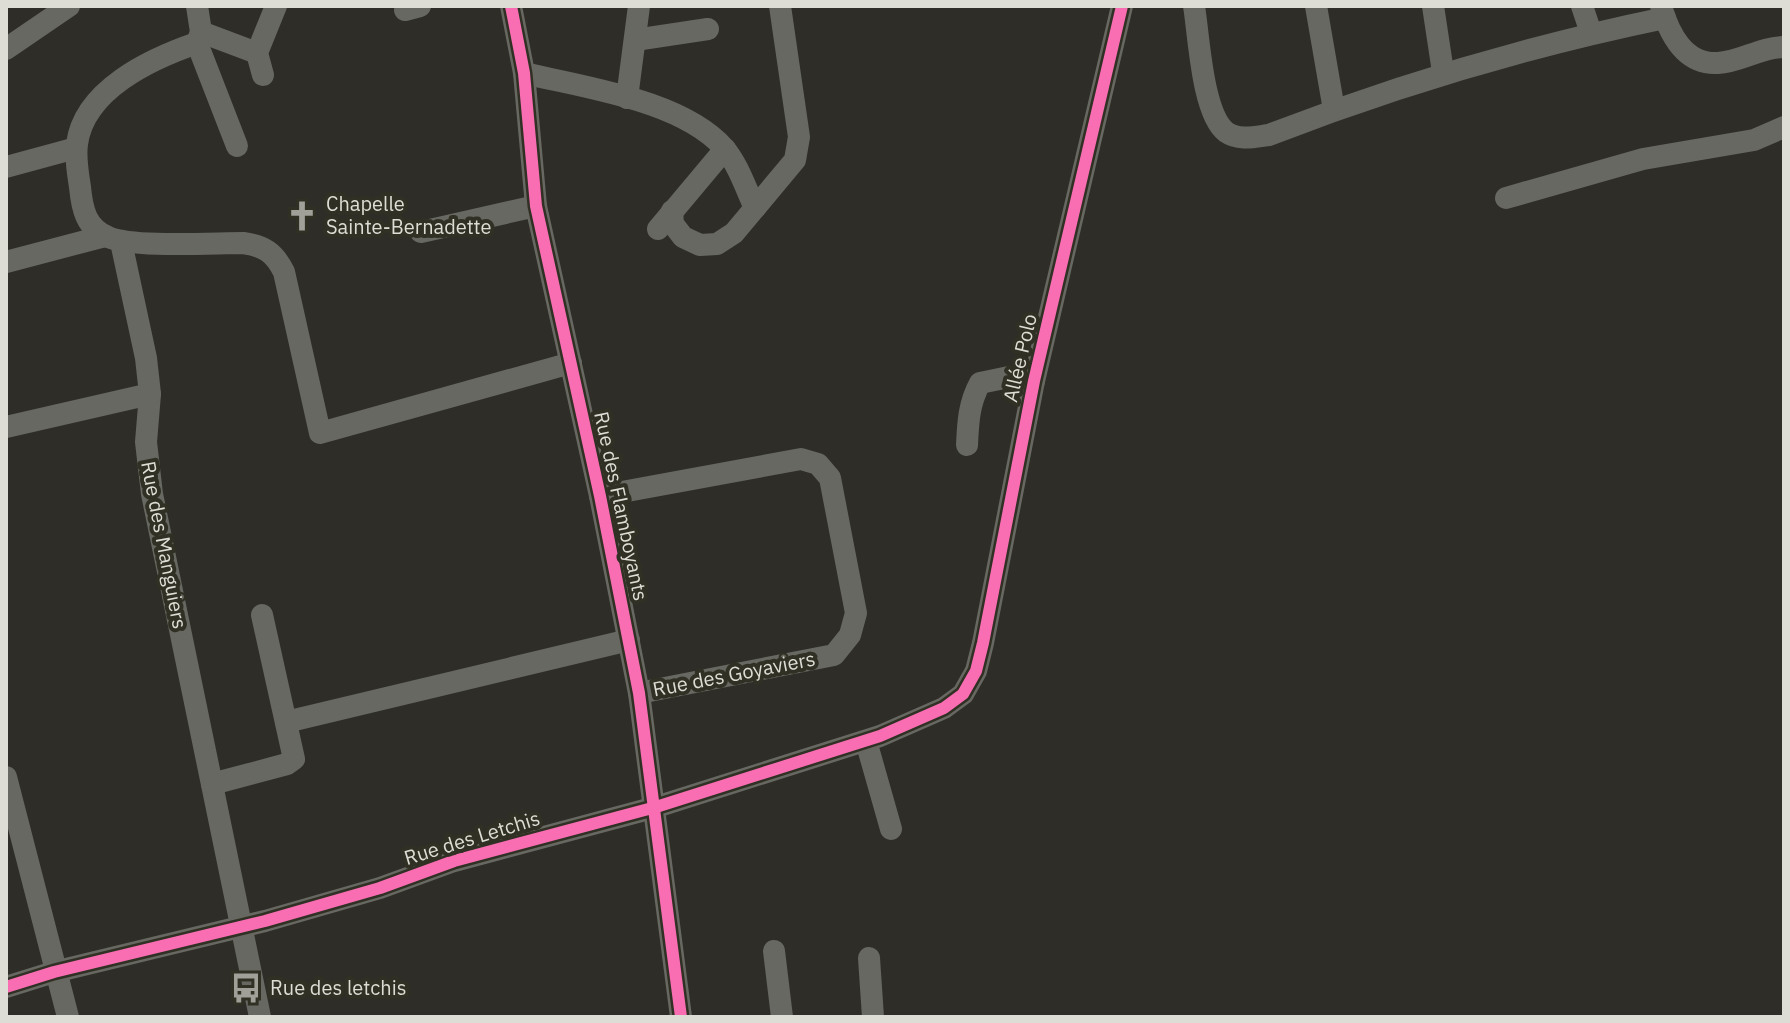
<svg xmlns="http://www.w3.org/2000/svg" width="1790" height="1023" viewBox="0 0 1790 1023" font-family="'IBM Plex Sans',sans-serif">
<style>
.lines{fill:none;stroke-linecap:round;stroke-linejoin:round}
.minor{stroke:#686862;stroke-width:22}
.cycleway-casing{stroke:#313024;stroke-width:17}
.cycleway{stroke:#f96db3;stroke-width:12}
.labels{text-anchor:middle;stroke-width:8;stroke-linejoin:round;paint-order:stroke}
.poi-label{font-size:20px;fill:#ddddd5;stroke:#313024;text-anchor:start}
.street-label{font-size:20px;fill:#ddddd5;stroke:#313024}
</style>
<rect width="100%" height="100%" fill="#2e2d27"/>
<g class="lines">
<!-- minor -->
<g class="minor">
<path d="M197,6l4,26 -4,11"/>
<path d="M511,6l13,67 12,133 64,290 39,197 42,324"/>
<path d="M1194,6c5,30 8,107 32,126 13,9 28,5 43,3 129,-50 260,-89 396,-117"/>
<path d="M1316,6l18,104"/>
<path d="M1433,6l10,66"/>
<path d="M1582,6l9,27"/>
<path d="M1661,6c8,27 23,59 57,57 22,-1 43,-16 66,-16"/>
<path d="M405,10l15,-4"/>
<path d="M201,32l56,21"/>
<path d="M635,40l73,-11"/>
<path d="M197,43c-47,16 -113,47 -120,101 -2,14 1,30 3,43 2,22 6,41 28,50 25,11 104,6 135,6 21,3 31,9 41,29l36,161 251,-70"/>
<path d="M197,43l40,103"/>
<path d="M6,49l63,-43"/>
<path d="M524,73c61,15 157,27 200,75 14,16 22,41 31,60"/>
<path d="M263,75l-6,-22 19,-47"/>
<path d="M627,98l12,-92"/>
<path d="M6,167l70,-19"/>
<path d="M1506,198l137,-39 111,-19 30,-13"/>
<path d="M672,211l1,13 10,13 17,8 17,-1 17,-11 61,-73 4,-23 -19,-131"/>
<path d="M658,229l67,-80"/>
<path d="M421,232l115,-26"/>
<path d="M121,242l25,116 4,36 -4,48 6,52 108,523"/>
<path d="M6,262l99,-26"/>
<path d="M6,427l144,-33"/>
<path d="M967,445c1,-23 2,-42 13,-62l29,-6 25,4"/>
<path d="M600,496l201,-37 17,5 12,14 26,135 -6,22 -16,20 -195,38"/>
<path d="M286,722l343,-82"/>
<path d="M866,741l25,88"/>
<path d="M6,777l62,240"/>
<path d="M212,784l75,-20 7,-5 -32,-144"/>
<path d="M774,951l8,66"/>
<path d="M869,958l4,59"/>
<path d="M6,987l48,-15 211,-51 115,-33 74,-27 202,-54 224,-71 64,-28 19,-14 13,-23 7,-28 51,-262 88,-375"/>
</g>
<!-- cycleway casing -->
<g class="cycleway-casing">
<g id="cycleway">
<path d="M511,6l13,67 12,133 64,290 39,197 42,324"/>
<path d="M6,987l48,-15 211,-51 115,-33 74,-27 202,-54 224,-71 64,-28 19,-14 13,-23 7,-28 51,-262 88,-375"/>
</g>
</g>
<!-- cycleway -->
<use href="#cycleway" class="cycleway"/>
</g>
<!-- icons -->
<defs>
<g id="church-bare" transform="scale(2.4)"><path d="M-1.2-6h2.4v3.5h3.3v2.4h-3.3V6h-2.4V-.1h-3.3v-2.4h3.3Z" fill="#a09f98" stroke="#313024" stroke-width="2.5" paint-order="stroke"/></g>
<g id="bus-bare" transform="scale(2.4)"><path d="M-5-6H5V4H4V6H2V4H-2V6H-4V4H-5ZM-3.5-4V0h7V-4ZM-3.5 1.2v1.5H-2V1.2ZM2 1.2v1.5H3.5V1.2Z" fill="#a09f98" stroke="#313024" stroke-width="2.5" paint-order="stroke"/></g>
</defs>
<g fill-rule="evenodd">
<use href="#church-bare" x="302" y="216"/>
<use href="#bus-bare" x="246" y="988"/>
</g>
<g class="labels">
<!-- poi labels -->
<g class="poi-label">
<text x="326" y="211">Chapelle<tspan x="326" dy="23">Sainte-Bernadette</tspan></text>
<text x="270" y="995">Rue des letchis</text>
</g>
<!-- street labels -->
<g class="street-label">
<text transform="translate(1020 358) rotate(-77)" y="7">Allée Polo</text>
<text transform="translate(621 506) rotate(78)" y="7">Rue des Flamboyants</text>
<text transform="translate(164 545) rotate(79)" y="7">Rue des Manguiers</text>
<text transform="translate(734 674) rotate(-11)" y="7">Rue des Goyaviers</text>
<text transform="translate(472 838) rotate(-17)" y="7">Rue des Letchis</text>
</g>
</g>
<!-- border -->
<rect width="1790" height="1023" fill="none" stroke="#ddddd5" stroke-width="16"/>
</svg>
